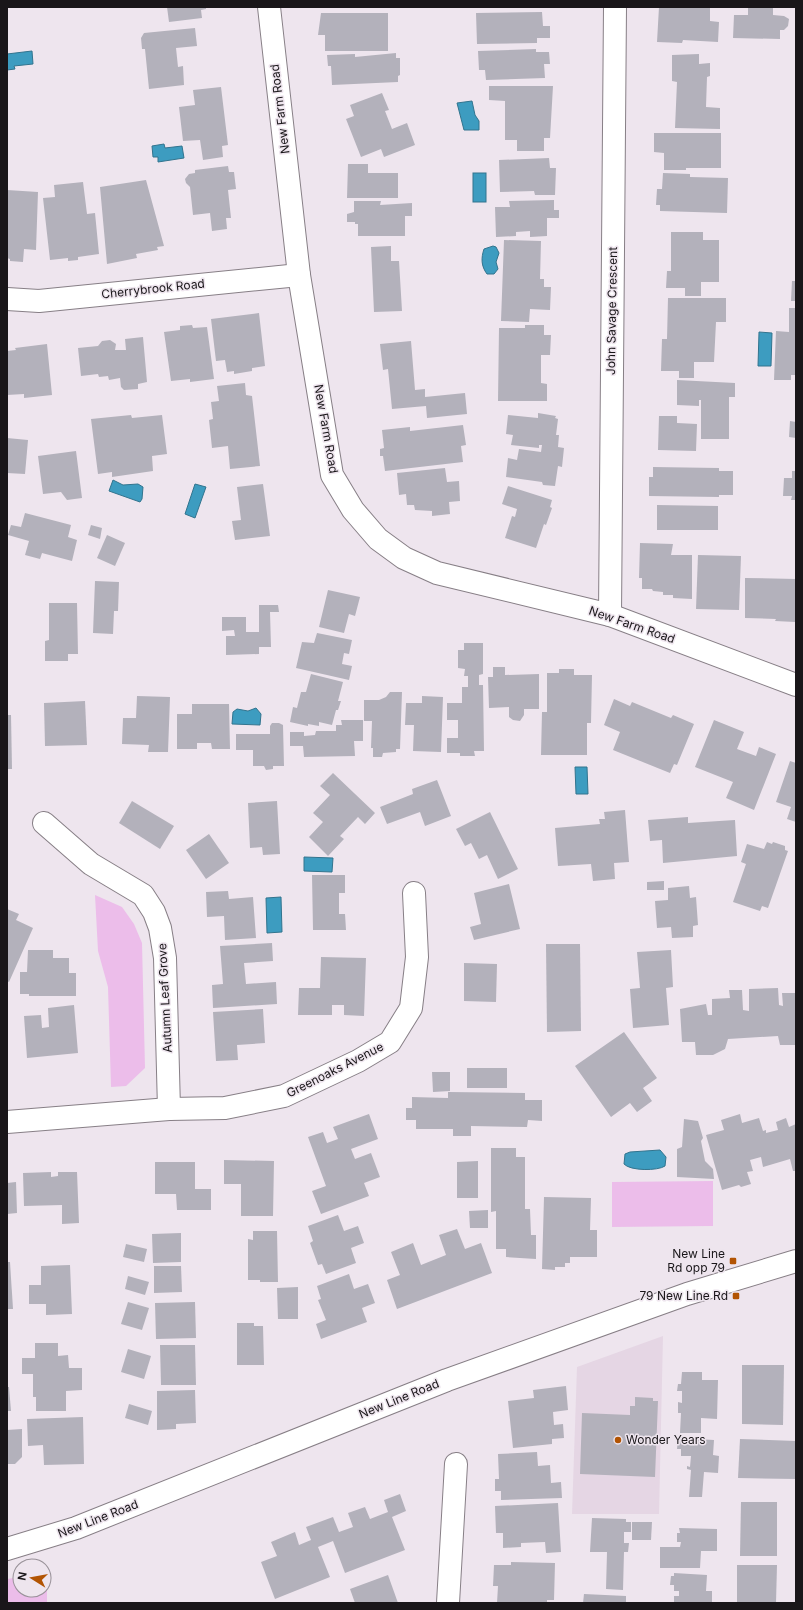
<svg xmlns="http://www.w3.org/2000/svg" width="803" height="1610" viewBox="0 0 803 1610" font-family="Inter,sans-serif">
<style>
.built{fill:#e5d6e4}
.green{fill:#ecbdea}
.water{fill:#3d9cc0;stroke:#32748e}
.building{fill:#b3b1bb}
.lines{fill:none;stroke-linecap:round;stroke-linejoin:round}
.minor-casing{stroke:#877f86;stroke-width:24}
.secondary-casing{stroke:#877f86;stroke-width:24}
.minor{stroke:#fff;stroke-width:22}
.secondary{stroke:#fff;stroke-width:22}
.poi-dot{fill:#b25403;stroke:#eee5ee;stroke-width:1.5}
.labels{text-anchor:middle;stroke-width:3;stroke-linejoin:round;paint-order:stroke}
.street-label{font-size:12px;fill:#191619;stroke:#eee5ee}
.poi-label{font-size:12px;fill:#191619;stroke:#eee5ee;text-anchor:end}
</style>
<rect width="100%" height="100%" fill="#eee5ee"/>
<!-- built -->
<path class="built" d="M663,1336l-4,178h-87l5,-147z"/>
<!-- green -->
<g class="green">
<path d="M95,895l27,12 12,17 8,19 3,125 -19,18 -15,1 -3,-100 -10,-36z"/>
<path d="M713,1181v45l-101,1v-45z"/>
<path d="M47,1571v32h-40v-24l13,-2v13h24v-18z"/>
</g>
<!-- water -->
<g class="water">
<path d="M32,51l1,13 -19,2 1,3 -8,1v-16z"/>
<path d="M472,101l3,14 4,6v9h-15l-7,-27z"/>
<path d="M164,144l1,4 17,-2 2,12 -26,4v-5h-5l-1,-11z"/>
<rect x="473" y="173" width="13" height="29"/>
<path d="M493,246l3,1 3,6 -3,9 2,7 -4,5h-7c-6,-8 -6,-16 -3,-25z"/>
<path d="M759,332l13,1 -1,33h-13z"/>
<path d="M113,480l10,5 15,-1 5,3 -1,12 -2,3 -31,-11z"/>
<path d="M195,484l11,3 -11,31 -10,-4z"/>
<path d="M256,708l5,6 -1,11 -28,-1 1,-12 4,-3 11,2z"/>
<path d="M575,767h12l1,27h-12z"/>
<path d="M304,857l29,1 -1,14 -28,-1z"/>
<path d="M281,897l1,35 -15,1 -1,-35z"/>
<path d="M660,1150l6,7 -1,9c-7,5 -35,5 -41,-2l1,-10 5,-2z"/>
</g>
<!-- building -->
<g class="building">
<path d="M167,7h39v2l-5,1 1,8 -33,4z"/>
<path d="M659,7l51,1v13l9,1 -1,20 -35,-2 -1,3 -25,-1z"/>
<path d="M748,7h25v8l11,1 5,3 -1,7 -4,4h-4v9l-47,-1 1,-23h14z"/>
<path d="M542,12l1,14h7v12h-13v5l-60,1 -1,-31z"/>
<path d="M321,13h67v38h-63v-16h-7z"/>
<path d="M195,28l2,18 -21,2 2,19 5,-1 1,19 -35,4 -4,-40h-3l-1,-11 3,-5z"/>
<path d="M536,49v3h13l1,12h-6l1,14 -59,2 -1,-10h-6l-1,-19z"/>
<path d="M396,53v5h4v17l-2,1v6l-66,3 -1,-19h-3l-1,-11 28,-1v3z"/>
<path d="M699,54v10l11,-1v13l-3,1 -1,30 14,1v21l-45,-1 2,-46 -5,-1v-26z"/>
<path d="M489,86h64l-3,52h-6v13h-27v-11h-12v-39l-16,-1z"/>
<path d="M221,87l7,58 -6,1 1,11 -20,3 -3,-20 -17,1 -4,-34 16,-2 -2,-15z"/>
<path d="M382,93l7,17 -4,1 7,18 15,-6 8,22 -31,12 -3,-8 -20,8 -15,-38 8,-3 -4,-11z"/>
<path d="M654,133h67v35h-35v2h-22v-17l-10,-1z"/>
<path d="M549,158l1,10h6l-1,27h-20l-1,-4 -34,1 -1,-32z"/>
<path d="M348,164h20v9h30v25h-51z"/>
<path d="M228,166l1,6h5l2,17 -8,1 3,28h-5l1,11 -15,2 -2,-18 -17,2 -3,-28 -4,-4 -1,-4 4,-5 6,-1v-3z"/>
<path d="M663,173l27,1v3l38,1 -1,35 -67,-2v-6h-4l1,-16h5z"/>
<path d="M146,180l18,66 -7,1 1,3 -22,4 1,4 -30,6 -7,-77z"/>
<path d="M83,182l4,32 8,-1 4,41 -21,3v3l-10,1v-3l-18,2 -7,-62 12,-1 -1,-12z"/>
<path d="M7,190l31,2 -2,58 -12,-1 -1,13 -13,-1v-2l-3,-1z"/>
<path d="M554,200v10h5v8h-12v18l-17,1v-6l-14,1v4l-20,1 -1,-30h15l-1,-6z"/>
<path d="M354,201h27l-1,4 32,-2v13h-7v20h-47v-12h-3v-2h-8v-8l7,-2z"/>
<path d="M671,232h32v8h16v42h-18v14h-16v-8h-19l1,-17h4z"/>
<path d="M504,240l37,1 -1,38h4v8h7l-1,23 -20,-1 -1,13 -28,-1z"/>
<path d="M391,246v15h8l3,50 -28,1 -3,-65z"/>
<path d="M792,281h4v20h-5z"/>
<path d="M668,298h58v24h-10l-2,40h-20v16h-15v-7h-18l1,-32h5z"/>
<path d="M789,308h7v67h-5v5h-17l2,-49 13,1z"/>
<path d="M259,313l6,53 -13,2v3l-18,3v-3l-7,1 -2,-12 -9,1 -5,-42z"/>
<path d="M192,325l1,3 14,-1 7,52 -24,3v-3l-19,2 -7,-49 16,-2v-4z"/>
<path d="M525,325h19v10h7l-1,20h-9v28l6,1v17h-49l1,-73h26z"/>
<path d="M143,337l4,45 -9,2v5l-14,1 -3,-3 -1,-9 -11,2 -1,-4 -9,1 -1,-3 -17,2 -3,-28 20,-2 4,-5 8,-1 6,4 -1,6h11l-1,-11z"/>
<path d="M411,341l4,49 10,-1v8l40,-4 2,21 -40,4 -1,-12 -34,3 -4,-40 -5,1 -3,-26z"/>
<path d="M47,344l5,51 -28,3v-4l-17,1v-44l9,-1 -1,-2z"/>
<path d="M677,380l58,3v14h-6v42h-28v-39h-2v6l-22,-1z"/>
<path d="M245,383l1,12 6,1 8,70 -30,3 -2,-23 -16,2 -3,-28 4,-1 -2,-17 8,-1 -2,-15z"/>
<path d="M538,413l18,3 -1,2 3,1 -2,16h3l-1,12 6,1 -2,19 -4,-1 -3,20 -12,-1 -1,-3 -36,-5 2,-19 9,2 2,-11 22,3 1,-7h-3v3l-28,-3 2,-10 -7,-1 2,-19 30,3z"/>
<path d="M131,415l1,3 30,-3 5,39 -15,2 1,15 -41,6v-5l-14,2 -7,-55z"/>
<path d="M659,416h18v7l20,1 -1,27 -38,-1z"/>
<path d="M790,421l6,1v16l-7,-1z"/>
<path d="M463,425l3,20 -5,1 2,16 -78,9 -2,-15h-3v-7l4,-1 -2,-18 28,-3v4z"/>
<path d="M7,438l21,2 -3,34 -18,-1z"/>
<path d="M76,451l6,47 -15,2 -6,-8 -18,2 -5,-38z"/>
<path d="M653,467l66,1v3h14v24h-14v2l-70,-1v-19h4z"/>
<path d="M445,468l2,14 12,-1 1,20 -11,1 1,12 -18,2v-5l-17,-1 -1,-5h-7l-1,-11 -7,1 -2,-22z"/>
<path d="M792,471h4v29h-5l1,-4h-9l1,-18h8z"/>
<path d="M263,484l7,52 -35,4 -3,-19 9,-1 -4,-33z"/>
<path d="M508,486l44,14 -2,7 2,1 -6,17 -2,-1 -8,24 -31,-10 7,-22 3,1 2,-8 -15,-5z"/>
<path d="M657,505l61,1v24h-61z"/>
<path d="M25,513l46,12 -3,12 9,3 -5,21 -30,-8 -2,6 -15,-4 4,-14 -21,-6 3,-10 10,2z"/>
<path d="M91,525l11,3 -2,11 -12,-4z"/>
<path d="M107,535l18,8 -10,23 -18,-8z"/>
<path d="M640,543l33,1 -2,11h21v44l-19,-1v-3h-10v-3l-10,-1 -1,-2h-10v-11h-3z"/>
<path d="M698,555l43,1 -2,54 -43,-1z"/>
<path d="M745,578l51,1 -1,43 -20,-1 1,-2 -31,-1z"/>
<path d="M95,581l24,1 -1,29h-4l-1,23 -20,-1z"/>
<path d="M328,590l32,7 -5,19 -6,-2 -5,19 -25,-6z"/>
<path d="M49,603h28l1,51h-10v7h-23v-20l4,-1z"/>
<path d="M259,605h19l1,7h-9l1,35h-12v7l-33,1v-19h9l-1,-6 -12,1v-14h24v15h13z"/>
<path d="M317,633l35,7 -3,14 -5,-1 -2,11 10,2 -3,14 -53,-12 6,-26 12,1z"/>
<path d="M464,643h19v31l-4,1v10h4l1,66h-10l1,5h-15v-3h-13v-15h11v-18h-11v-17h15v-16h6v-11h-4l1,-7 -7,-1v-18h6z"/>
<path d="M493,667h12v8l34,-1v35h-15v6l-4,6 -7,-1 -4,-3v-10l-20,1 -1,-31h5z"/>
<path d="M559,669h15v6h18l-1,48h-4v32h-46l1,-43h5v-39h12z"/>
<path d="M311,674l32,8 -5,19h3l-3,9h-2l-4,15 -13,-3v4l-11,-2v2l-18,-4 3,-15 4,1 4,-16h5z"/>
<path d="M390,692h12l-2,57h-4v3l-13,1 -1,4h-9v-9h-2l1,-27h-8v-21h15l7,-3z"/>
<path d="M137,696l33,1 -2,55h-20l1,-7 -27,-1 1,-26h13z"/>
<path d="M422,696l21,1 -2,55 -28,-1 1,-26h-9l1,-22h16z"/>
<path d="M614,699l16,7 2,-4 39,16 2,-3 21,9 -17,41 -3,-1 -4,9 -57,-23 7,-18 -16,-7z"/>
<path d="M85,701l2,44 -42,1 -1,-43z"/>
<path d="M192,704h37l1,45h-18l-1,-6h-14v6h-20v-35h15z"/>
<path d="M7,715h4l1,54h-5z"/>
<path d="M341,720h22v21h-9l1,15 -51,1 -1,-11h-13v-14h14v4l11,-1 1,-4h20v-6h6z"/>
<path d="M714,720l30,12 -7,17 19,7 3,-9 17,7 -22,56 -28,-12 7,-16 -38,-15z"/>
<path d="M272,723h7l4,2 1,41h-11v3l-7,1 -2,-4h-11v-16h-17v-16h34v-8z"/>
<path d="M790,761l6,2v59l-9,-3 4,-12 -15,-5z"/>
<path d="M333,773l42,40 -10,11 -7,-7 -18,19 4,3 -16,17 -19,-19 14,-15 -10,-9 17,-18 -10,-9z"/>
<path d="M437,780l14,36 -26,10 -5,-14 -33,12 -7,-17 33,-13 -1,-5z"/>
<path d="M132,801l42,25 -14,23 -41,-26z"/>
<path d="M277,801l3,53 -17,1 -1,-8 -12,1 -2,-45z"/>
<path d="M625,810l4,52 -15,1 1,16 -22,2 -2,-17 -33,2 -3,-38 45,-4 -1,-5h6l-1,-7z"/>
<path d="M490,812l28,57 -20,10 -11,-24 -8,4 -8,-16 -6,3 -9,-17z"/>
<path d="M688,817v6l47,-3 2,36 -74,7 -1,-23 -12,1 -2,-21z"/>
<path d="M209,834l20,29 -23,16 -20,-29z"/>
<path d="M767,842l5,2 1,-2 12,4v4l3,1 -20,57 -6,-2 -2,5 -27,-9 13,-38 -5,-2 6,-18 17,5z"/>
<path d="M312,875h33v18h-6v21h6l1,16h-33z"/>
<path d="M664,881v9h-17v-8z"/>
<path d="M509,884l11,45 -46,11 -4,-13 11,-3 -7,-31z"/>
<path d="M689,886l1,12 6,-1 2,28 -5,1v11l-21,1 -1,-11 -14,1 -2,-27 13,-1v-12z"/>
<path d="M228,891l1,8 24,-2 3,41 -31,2 -1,-24 -17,1 -1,-25z"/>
<path d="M7,909l12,5 -3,6 17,8 -24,54 -2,-1z"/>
<path d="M272,943l1,18 -29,2 2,21 30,-2 1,22 -64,4 -1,-23 11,-1 -3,-38z"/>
<path d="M546,944h34l1,87 -34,1z"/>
<path d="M28,950h25v8h16v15h7v23h-47v-2h-9v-22h7z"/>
<path d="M671,950l2,37 -7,1 3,37 -36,3 -3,-39 10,-1 -3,-36z"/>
<path d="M321,957l45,1 -2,58 -20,-1v-10h-12v10h-34l1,-27h21z"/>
<path d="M464,963l33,1 -1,38 -32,-1z"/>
<path d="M778,988l1,17 4,1 -1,-13h14v52h-16l-2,-9 -50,3 -3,10 -12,6h-17l-1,-13h-13l-2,-33 26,-5 2,11h4v-16l18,-1 -1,-8h13l1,20 6,1v-22z"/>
<path d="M74,1005l4,48 -51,5 -3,-42 17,-1 1,13 7,-1 -1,-19z"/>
<path d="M263,1009l2,34 -28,2 1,15 -22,1 -3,-49z"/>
<path d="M624,1032l33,46 -14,10 9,13 -15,11 -7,-9 -19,14 -36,-51z"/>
<rect x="467" y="1068" width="40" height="20"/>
<path d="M432,1072h18v19l-17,1z"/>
<path d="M448,1092l77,1v7h17v21l-14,-1 -1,7 -56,-1v10h-18v-7h-37v-9h-10v-12h6v-11l36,1z"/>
<path d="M369,1114l9,25 -27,10 4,10 16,-6 9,24 -16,6 5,13 -48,18 -9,-23 14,-5 -18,-49 15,-5 4,11 11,-4 -5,-12z"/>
<path d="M740,1114l2,9 17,-5 4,13 3,-1v3l12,-3 -2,-8 10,-4 3,9 7,-3v47h-3l-3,-12 -27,8 -2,-10 -11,3 3,11 -6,1 4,12 -10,3 -2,-2 -17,5 -16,-55 18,-5 -3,-10z"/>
<path d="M684,1119l14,2 5,17 -2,3 4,20 8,8 1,10 -37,-2v-28l5,-2z"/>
<path d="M491,1148h25v9h9v52h5l1,26h5v24l-30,-2v-8h-10v-38l-5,1z"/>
<path d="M224,1160l50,1 -1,55h-32v-32h-17z"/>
<path d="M478,1161v37h-21v-36z"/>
<path d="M155,1162h40v27h16v21h-34l-1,-16h-21z"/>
<path d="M51,1172v5l7,-1v-4h19l2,51 -17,1v-19l-38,1 -1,-33z"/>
<path d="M16,1182l1,31 -10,1v-31z"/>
<path d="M544,1197l47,1 -1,32h7v27h-27v6h-5v4h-10v3l-13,-1z"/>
<path d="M488,1210v18h-18l-1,-17z"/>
<path d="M338,1215l6,16 14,-5 6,17 -13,5 5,15 -30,11 -4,-10 -4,1 -8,-22 3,-2 -5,-15z"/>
<path d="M457,1229l8,20 16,-6 11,30 -95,36 -10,-29 13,-5 -9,-23 22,-9 8,22 25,-10 -7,-20z"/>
<path d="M253,1231h24l1,51h-18v-2h-12v-41l5,1z"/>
<path d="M181,1233v29l-28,1 -1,-29z"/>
<path d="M126,1244l21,5 -3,13 -21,-5z"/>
<path d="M7,1262h3l3,47h-6z"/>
<path d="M70,1265l2,49 -26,1v-11h-17v-19h12v-19z"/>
<path d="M154,1266h27l1,26 -28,1z"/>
<path d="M349,1274l5,15 14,-5 7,19 -13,5 5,14 -46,17 -5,-15 10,-4 -8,-20 3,-1 -4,-13z"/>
<path d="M128,1276l21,6 -4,13 -20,-6z"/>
<path d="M298,1287v32h-20l-1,-31z"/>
<path d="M128,1302l21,6 -7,22 -21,-6z"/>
<path d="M195,1302l1,36 -40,1 -1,-36z"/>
<path d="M237,1323h17v3h9l1,39h-27z"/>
<path d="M35,1343h23v13l10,-1 1,13h13v22l-16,1v20h-30v-14h-3v-23h-11v-16h13z"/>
<path d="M160,1345h35l1,40h-35z"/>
<path d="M128,1349l23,7 -7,23 -23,-7z"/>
<path d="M742,1365h42l-1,60 -41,-1z"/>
<path d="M682,1372h20v8h16l-1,39 -16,-1v15h-21l1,-20h-3v-11l4,1v-12h-5l1,-7h3z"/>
<path d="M566,1386l2,24 -15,2 1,13 9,-1 1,14 -12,1v5l-39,4 -5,-47 26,-3 -1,-8z"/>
<path d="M7,1387h2l2,24h-4z"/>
<path d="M195,1390l1,33 -20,1v5l-19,1v-39z"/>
<path d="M635,1397l18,1v3h5l-3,76 -75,-3 2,-61 48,2v-9h5z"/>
<path d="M129,1404l23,7 -4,14 -23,-7z"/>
<path d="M83,1417l1,47 -40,1 -1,-20 -15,1 -1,-27z"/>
<path d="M22,1429v28l-7,7h-8v-34z"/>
<path d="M678,1438l36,2 -1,15 6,1 -1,17 -14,-1 -2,25h-13l2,-27 -4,-1v-3l3,1 1,-11h-10v-7h-4z"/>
<path d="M740,1439l56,2v38l-58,-1z"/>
<path d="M537,1452l1,14 12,-1 1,18 10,-1 1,16 -61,2v-9h-6v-12h4l-1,-25z"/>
<path d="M400,1494l6,17 -14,6 13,33 -60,23 -12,-32 -15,6 12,30 -55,22 -14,-37 16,-6 -6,-14 24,-10 4,13 12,-5 -5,-13 27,-10 6,15 14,-5 -5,-14 17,-6 5,12 18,-7 -4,-12z"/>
<path d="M741,1502h36v54h-37z"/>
<path d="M558,1503l3,49 -15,1 -1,-11 -24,1v4l-18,1v-15h-7l-1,-27z"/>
<path d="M592,1518l34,1v3h5v10h-7v11h5l-1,9h-4l-1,38 -17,-1 1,-37h-17z"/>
<path d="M632,1522h20l-1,18h-19z"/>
<path d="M679,1528l38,1v22h-16l-1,17h-40v-21h20l1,-5h-4v-9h3z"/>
<path d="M511,1562l44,1 -1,37h-7v3h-50l1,-17h-5l1,-21h17z"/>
<path d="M737,1565h40l-1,38h-39z"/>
<path d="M674,1573l33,2 -1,16h6v12h-38v-7h5v-5h-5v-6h-4l1,-9h3z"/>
<path d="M388,1575l10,28h-43l-5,-14z"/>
<path d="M584,1594l42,2v7h-43z"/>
</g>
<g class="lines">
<!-- minor casing -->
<g class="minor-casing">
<g id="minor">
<path d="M269,7l30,268 33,200 21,35 25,29 26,19 33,15 173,42 186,70"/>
<path d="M7,299l32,2 260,-26"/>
<path d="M610,615l5,-608"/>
<path d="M44,823l47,41 52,31 11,17 6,16 5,30 4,151"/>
<path d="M7,1122l162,-13 56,-1 59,-12 74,-35 32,-19 21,-34 6,-51 -3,-64"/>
<path d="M448,1603l8,-139"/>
</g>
</g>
<!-- secondary casing -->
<g class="secondary-casing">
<path id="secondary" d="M7,1549l69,-21 371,-148 240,-86 109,-33"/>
</g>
<!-- minor -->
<use href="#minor" class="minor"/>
<!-- secondary -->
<use href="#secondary" class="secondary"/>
</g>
<!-- markers -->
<g class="poi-dot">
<rect x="729" y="1257" width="8" height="8" rx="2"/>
<rect x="732" y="1292" width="8" height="8" rx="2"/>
<circle cx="618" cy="1440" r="4"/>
</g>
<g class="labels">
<!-- street labels -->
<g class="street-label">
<text transform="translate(280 109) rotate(-97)" y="4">New Farm Road</text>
<text transform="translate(153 289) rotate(-6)" y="4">Cherrybrook Road</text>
<text transform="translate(612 311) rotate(-89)" y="4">John Savage Crescent</text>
<text transform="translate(326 429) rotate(80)" y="4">New Farm Road</text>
<text transform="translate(632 625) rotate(19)" y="4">New Farm Road</text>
<text transform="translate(165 998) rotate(-93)" y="4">Autumn Leaf Grove</text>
<text transform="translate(335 1070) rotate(-27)" y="4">Greenoaks Avenue</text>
<text transform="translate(399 1399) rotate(-22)" y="4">New Line Road</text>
<text transform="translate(98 1519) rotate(-21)" y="4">New Line Road</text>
</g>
<!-- poi labels -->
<g class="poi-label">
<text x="725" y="1258">New Line<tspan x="725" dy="14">Rd opp 79</tspan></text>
<text x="728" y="1300">79 New Line Rd</text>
<text x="626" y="1444" text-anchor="start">Wonder Years</text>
</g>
</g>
<!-- border -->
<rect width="803" height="1610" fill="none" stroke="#191619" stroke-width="16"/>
<!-- north arrow -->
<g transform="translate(32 1578) rotate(281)"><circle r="19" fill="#eee5ee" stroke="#999299"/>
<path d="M0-3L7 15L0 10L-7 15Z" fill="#b25403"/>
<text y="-6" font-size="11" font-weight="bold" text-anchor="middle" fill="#191619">N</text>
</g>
</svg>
